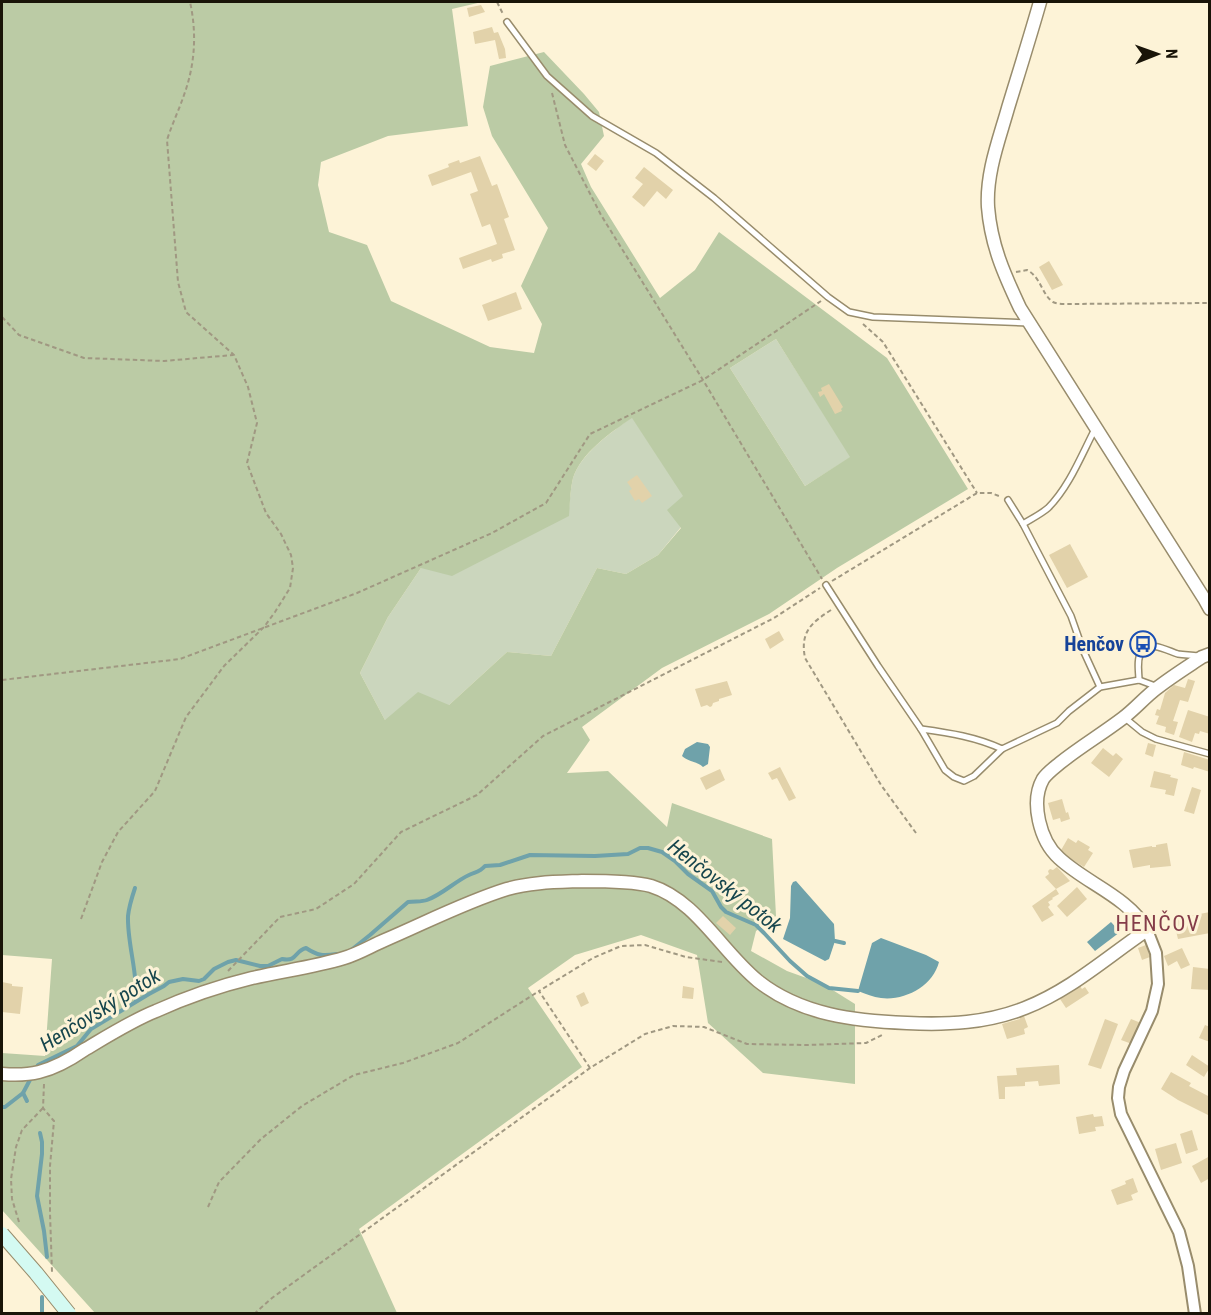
<svg xmlns="http://www.w3.org/2000/svg" width="1211" height="1315" viewBox="0 0 1211 1315" font-family="'Roboto Condensed',sans-serif">
<style>
.green{fill:#cbd6bd}
.forest{fill:#bbcba5;fill-rule:evenodd}
.water{fill:#6fa2aa}
.lines{fill:none;stroke-linecap:round;stroke-linejoin:round}
.stream{stroke:#6fa2aa;stroke-width:4}
.building{fill:#e2d2aa}
.service-casing{stroke:#988c6c;stroke-width:8}
.minor-casing{stroke:#988c6c;stroke-width:14}
.tertiary-casing{stroke:#988c6c;stroke-width:15}
.path{stroke:#a09882;stroke-width:2;stroke-dasharray:4.5 3;stroke-linecap:butt}
.service{stroke:#fff;stroke-width:5}
.minor{stroke:#fff;stroke-width:10}
.tertiary{stroke:#fff;stroke-width:12}
.secondary-bridge-casing{stroke:#988c6c;stroke-width:16;stroke-linecap:butt}
.secondary-bridge{stroke:#d4faf2;stroke-width:14}
.labels{text-anchor:middle;stroke-width:6;stroke-linejoin:round;paint-order:stroke}
.transit-label{font-size:20px;font-weight:bold;fill:#164399;stroke:#fdf3d7;text-anchor:end}
.water-label{font-size:21px;font-style:italic;fill:#17464d;stroke:#fdf3d7}
.quarter-label{font-size:22px;letter-spacing:1.5px;fill:#843c49;stroke:#fdf3d7}
</style>
<rect width="100%" height="100%" fill="#fdf3d7"/>
<!-- green -->
<g class="green">
<path d="M776,339l75,118 -46,29 -75,-118z"/>
<path d="M632,417l52,79 -3,31 -23,28 -32,19 -29,-6 -46,88 -44,-4 -58,53 -64,15 -25,-47 28,-56 33,-49 147,-52c2,-12 2,-26 5,-38 9,-26 38,-45 59,-61z"/>
</g>
<!-- forest -->
<path class="forest" d="M2,2h480l-30,7 16,117 -80,10 -67,26 -3,23 11,47 38,13 24,56 99,46 44,6 8,-29 -21,-38 27,-58 -56,-92 -9,-29 7,-41 54,-14 40,42 15,18 5,24 -23,28 10,23 69,111 35,-28 24,-38 168,126 81,131 -131,79 -68,46 -107,54 -80,59 8,13 -23,33 41,-2 59,56 5,-24 100,36 4,77 -20,15 -5,20 36,20 36,13 32,20v80l-92,-11 -55,-50 -11,-68 -56,-20 -66,20 -47,33 54,79 -223,162 38,84h-302l-93,-103v-157l43,3 7,-97 -50,-4zM776,339l74,118 -45,29 -75,-118zM632,418l51,78 -16,14 14,18 -23,27 -32,19 -29,-6 -46,88 -44,-4 -58,53 -31,-13 -33,28 -25,-47 28,-56 33,-49 31,8 117,-60c1,-12 1,-26 4,-38 9,-26 37,-45 59,-60z"/>
<!-- water -->
<g class="water">
<path d="M697,742l11,2 2,3 -2,17 -5,3c-6,-6 -15,-5 -21,-11l3,-7z"/>
<path d="M796,881l38,43 1,17 -6,18 -4,2 -42,-22 7,-21 1,-32 2,-4z"/>
<path d="M1111,922l9,10 -25,19 -8,-9z"/>
<path d="M881,938l45,17 13,7c-6,24 -34,39 -58,36 -8,-1 -15,-4 -23,-7l14,-48z"/>
</g>
<g class="lines">
<!-- stream -->
<g class="stream">
<path d="M135,888c-3,9 -6,18 -7,28 -1,27 10,57 8,85"/>
<path d="M835,941l9,2"/>
<path d="M350,951l20,-16 38,-33c7,-1 14,0 19,-2 16,-6 27,-18 42,-25 6,-3 11,-3 16,-9l15,-1 30,-10 65,1 33,-2 12,-6h8l14,4 13,9 13,13 24,17 9,16 5,5 30,13 8,8 26,28 17,15 22,12 29,3"/>
<path d="M36,1069l2,-4 39,-19 14,-17 58,-35 15,-8 5,-4 14,-3 16,2 5,-2 10,-10 14,-7 8,-2 24,6h8l14,-7c16,3 12,-8 24,-11 12,8 17,8 31,6"/>
<path d="M23,1093l4,8"/>
<path d="M2,1107h3l18,-14 9,-17"/>
<path d="M40,1133l2,9v12l-5,42 7,35 3,26"/>
<path d="M42,1297v17"/>
</g>
</g>
<!-- building -->
<g class="building">
<path d="M481,5l4,7 -16,5 -2,-9z"/>
<path d="M492,27l2,6 4,-1 7,17 1,9 -7,1 -4,-19 -20,4 -2,-12z"/>
<path d="M595,154l9,7 -8,10 -9,-7z"/>
<path d="M480,156l12,30 5,-2 12,33 -5,2 11,31 -13,4 1,4 -11,4 -1,-3 -28,10 -4,-11 38,-14 -7,-20 -8,3 -12,-33 8,-3 -7,-19 -39,14 -4,-11 21,-8 -1,-3 11,-4 1,3z"/>
<path d="M644,167l29,23 -7,9 -9,-8 -13,16 -12,-10 11,-13 -8,-6z"/>
<path d="M1049,261l14,24 -11,5 -13,-23z"/>
<path d="M516,292l6,17 -34,12 -6,-16z"/>
<path d="M829,384l14,23 -2,2 1,2 -7,3 -11,-20 -4,3 -2,-5 4,-1 -1,-3z"/>
<path d="M637,475l15,21 -10,7 -3,-4 -4,2 -6,-10 3,-2 -5,-7z"/>
<path d="M1070,544l18,33 -21,11 -18,-33z"/>
<path d="M779,631l5,9 -14,9 -5,-10z"/>
<path d="M1188,679l7,2 -7,21 -8,-2 -7,21 5,1 -4,13 -9,-3 1,-5 -10,-3 3,-8 -4,-1 2,-6 3,1 5,-17 9,-8 11,3z"/>
<path d="M727,681l5,14 -13,4v2l-6,2 -1,3 -2,1 -3,-2 -6,2 -6,-18z"/>
<path d="M1188,710l22,7v17l-10,-3 -1,3 -4,-1 -3,9 -13,-5z"/>
<path d="M1148,743l8,2 -3,12 -8,-3z"/>
<path d="M1103,748l10,8 3,-3 7,6 -14,18 -18,-14z"/>
<path d="M1184,752l26,8v12l-16,-5 -1,2 -12,-4z"/>
<path d="M780,767l16,31 -7,3 -12,-23 -5,2 -4,-7z"/>
<path d="M720,769l5,11 -19,10 -6,-12z"/>
<path d="M1154,771l17,4 -1,2 8,2 -4,17 -9,-2 1,-4 -16,-3z"/>
<path d="M1192,787l9,3 -7,24 -10,-3z"/>
<path d="M1062,799l4,14 2,-1 2,7 -9,3 -1,-4 -7,2 -5,-17z"/>
<path d="M1068,838l8,5 2,-3 12,7 -2,3 5,3 -9,14 -24,-15z"/>
<path d="M1167,843l4,23 -21,2v-3l-17,3 -4,-18 23,-4v1h4v-2z"/>
<path d="M1057,867l13,14 -14,8 3,5 -7,4 1,1 -5,3 2,3 -2,2 6,8 -12,7 -10,-16 24,-17 -11,-12 4,-3 -1,-3 2,-2 3,1z"/>
<path d="M1077,887l10,12 -20,18 -10,-11z"/>
<path d="M1210,912v21l-32,6 -5,-20z"/>
<path d="M723,916l13,12 -6,7 -14,-12z"/>
<path d="M1146,945l4,12 -8,3 -4,-12z"/>
<path d="M1182,948l8,17 -9,4 -4,-8 -9,5 -4,-10z"/>
<path d="M1193,967l17,2v21l-19,-1z"/>
<path d="M2,982l10,2v2l11,1 -3,27 -18,-2z"/>
<path d="M683,986l11,2 -1,11 -11,-1z"/>
<path d="M1080,986l2,3 3,-2 4,6 -23,15 -6,-9z"/>
<path d="M584,992l5,11 -8,4 -5,-11z"/>
<path d="M1024,1016l4,11 -4,2 1,5 -18,5 -5,-15 18,-5 -1,-2z"/>
<path d="M1105,1019l13,5 -17,45 -13,-4z"/>
<path d="M1131,1019l10,4 -9,21 -11,-4z"/>
<path d="M1205,1025l5,2v15l-11,-4z"/>
<path d="M1192,1055l18,12 -6,10 -18,-12z"/>
<path d="M1059,1065l1,19 -21,2 -1,-5 -13,1v4l-20,1v12h-6l-2,-23 20,-1 -1,-7z"/>
<path d="M1171,1072l20,11 -2,3 21,11v19l-32,-16 -17,-11z"/>
<path d="M1093,1114l1,3 8,-1 2,10 -9,1 1,4 -17,3 -3,-17z"/>
<path d="M1192,1130l6,20 -12,4 -6,-20z"/>
<path d="M1176,1143l6,20 -21,7 -6,-21z"/>
<path d="M1210,1156v22l-9,5 -9,-17z"/>
<path d="M1133,1178l5,14 -7,3 2,5 -16,5 -6,-15 15,-6 -1,-3z"/>
</g>
<g class="lines">
<!-- service casing -->
<g class="service-casing">
<g id="service">
<path d="M507,22l40,54 45,40 64,37 58,45 114,99 21,15 24,5 156,6"/>
<path d="M1008,500l15,24 48,92 12,34 17,37"/>
<path d="M1023,524c8,-5 18,-10 25,-16 21,-21 33,-52 47,-79"/>
<path d="M826,585l52,81 43,63c29,4 55,8 81,20l55,-26 12,-12 31,-24 39,-7 19,7"/>
<path d="M1139,680c0,-7 -3,-22 3,-29 8,-11 26,0 36,3 7,1 13,1 20,2"/>
<path d="M1125,718l17,14 14,7 54,15"/>
<path d="M921,729l24,41 9,7 10,4 10,-5 28,-27"/>
</g>
</g>
<!-- minor casing -->
<g class="minor-casing">
<path id="minor" d="M1147,930l9,23 2,31 -6,27 -28,60 -5,16 -1,11 3,16 58,118 9,34 7,48"/>
</g>
<!-- tertiary casing -->
<g class="tertiary-casing">
<g id="tertiary">
<path d="M1040,2c-10,35 -21,70 -32,106 -9,32 -22,65 -20,99 3,38 16,67 32,101l185,292 5,9"/>
<path d="M2,1074c12,1 25,1 37,-2 16,-4 32,-13 45,-22 22,-13 49,-30 72,-39 31,-14 63,-25 96,-33 30,-7 62,-11 92,-20 14,-4 27,-12 41,-18 40,-17 80,-38 122,-51 24,-7 50,-7 75,-8 19,0 51,0 69,5 45,14 71,66 107,95 43,34 97,40 149,42 41,2 80,0 118,-15 46,-18 82,-51 122,-78 -20,-34 -60,-46 -88,-72 -19,-17 -29,-56 -16,-79 4,-6 11,-11 17,-16 20,-16 42,-29 63,-45 12,-9 22,-21 34,-30 14,-11 30,-21 45,-31l8,-3"/>
</g>
</g>
<!-- path -->
<g class="path">
<path d="M497,2l6,12"/>
<path d="M552,93l13,52 36,70 102,165 119,199"/>
<path d="M1016,272l11,-2c14,7 15,25 26,32 4,2 10,2 15,2l142,-1"/>
<path d="M2,317l17,18 65,23 80,3 69,-6"/>
<path d="M863,324l20,18 94,151"/>
<path d="M832,581l145,-88h14l8,3"/>
<path d="M831,610c-20,13 -31,22 -26,48l76,127 35,48"/>
<path d="M2,680l178,-21 177,-66 135,-60 54,-30 44,-69 113,-54 118,-79"/>
<path d="M81,919l21,-57 16,-30 37,-41 31,-74 38,-51 40,-39 11,-15 15,-24 3,-20 -2,-13 -10,-21 -15,-21 -19,-50 10,-40 -9,-36 -14,-32 -48,-43 -8,-30 -11,-142c5,-16 12,-30 17,-45 11,-30 13,-62 6,-93"/>
<path d="M722,962l-36,-5 -41,-12 -24,1 -28,12 -54,33 51,77 55,-34 28,-8 31,1 43,17 61,1 58,-2 16,-8"/>
<path d="M228,971l52,-54 36,-8 38,-25 47,-52 76,-37 66,-59 231,-118 46,-30"/>
<path d="M44,1084l-1,24 11,13 -4,45v47l2,59"/>
<path d="M208,1207l11,-25 42,-43 41,-33 52,-31 49,-12 55,-20 81,-52"/>
<path d="M19,1222l-7,-23 -1,-20 5,-32 6,-17 21,-22"/>
<path d="M254,1314l18,-16 318,-230"/>
</g>
<!-- service -->
<use href="#service" class="service"/>
<!-- minor -->
<use href="#minor" class="minor"/>
<!-- tertiary -->
<use href="#tertiary" class="tertiary"/>
<!-- secondary-bridge casing -->
<g class="secondary-bridge-casing">
<path id="secondary-bridge" d="M2,1234l34,39 33,41"/>
</g>
<!-- secondary-bridge -->
<use href="#secondary-bridge" class="secondary-bridge"/>
</g>
<!-- icons -->
<defs>
<g id="bus-ring" transform="scale(1.35)"><circle r="9.5" fill="#fdf3d7" stroke="#1a4fb4" stroke-width="1.5"/><path d="M-5-6H5V4H4V6H2V4H-2V6H-4V4H-5ZM-3.5-4V0h7V-4ZM-3.5 1.2v1.5H-2V1.2ZM2 1.2v1.5H3.5V1.2Z" fill="#1a4fb4"/></g>
</defs>
<g fill-rule="evenodd">
<use href="#bus-ring" x="1143" y="644"/>
</g>
<g class="labels">
<!-- transit labels -->
<g class="transit-label">
<text x="1124" y="651">Henčov</text>
</g>
<!-- water labels -->
<g class="water-label">
<text transform="translate(725 886) rotate(38)" y="7">Henčovský potok</text>
<text transform="translate(100 1010) rotate(-32)" y="7">Henčovský potok</text>
</g>
<!-- quarter labels -->
<g class="quarter-label">
<text x="1158" y="931">HENČOV</text>
</g>
</g>
<!-- border -->
<rect width="1211" height="1315" fill="none" stroke="#191408" stroke-width="6"/>
<!-- north arrow -->
<g transform="translate(1157 54) rotate(89)" stroke="#fdf3d7" stroke-width="4.5" paint-order="stroke">
<path d="M0-4.5L10 22L0 15L-10 22Z" fill="#191408"/>
<text y="-9" font-size="16" font-weight="bold" text-anchor="middle" fill="#191408">N</text>
</g>
</svg>
